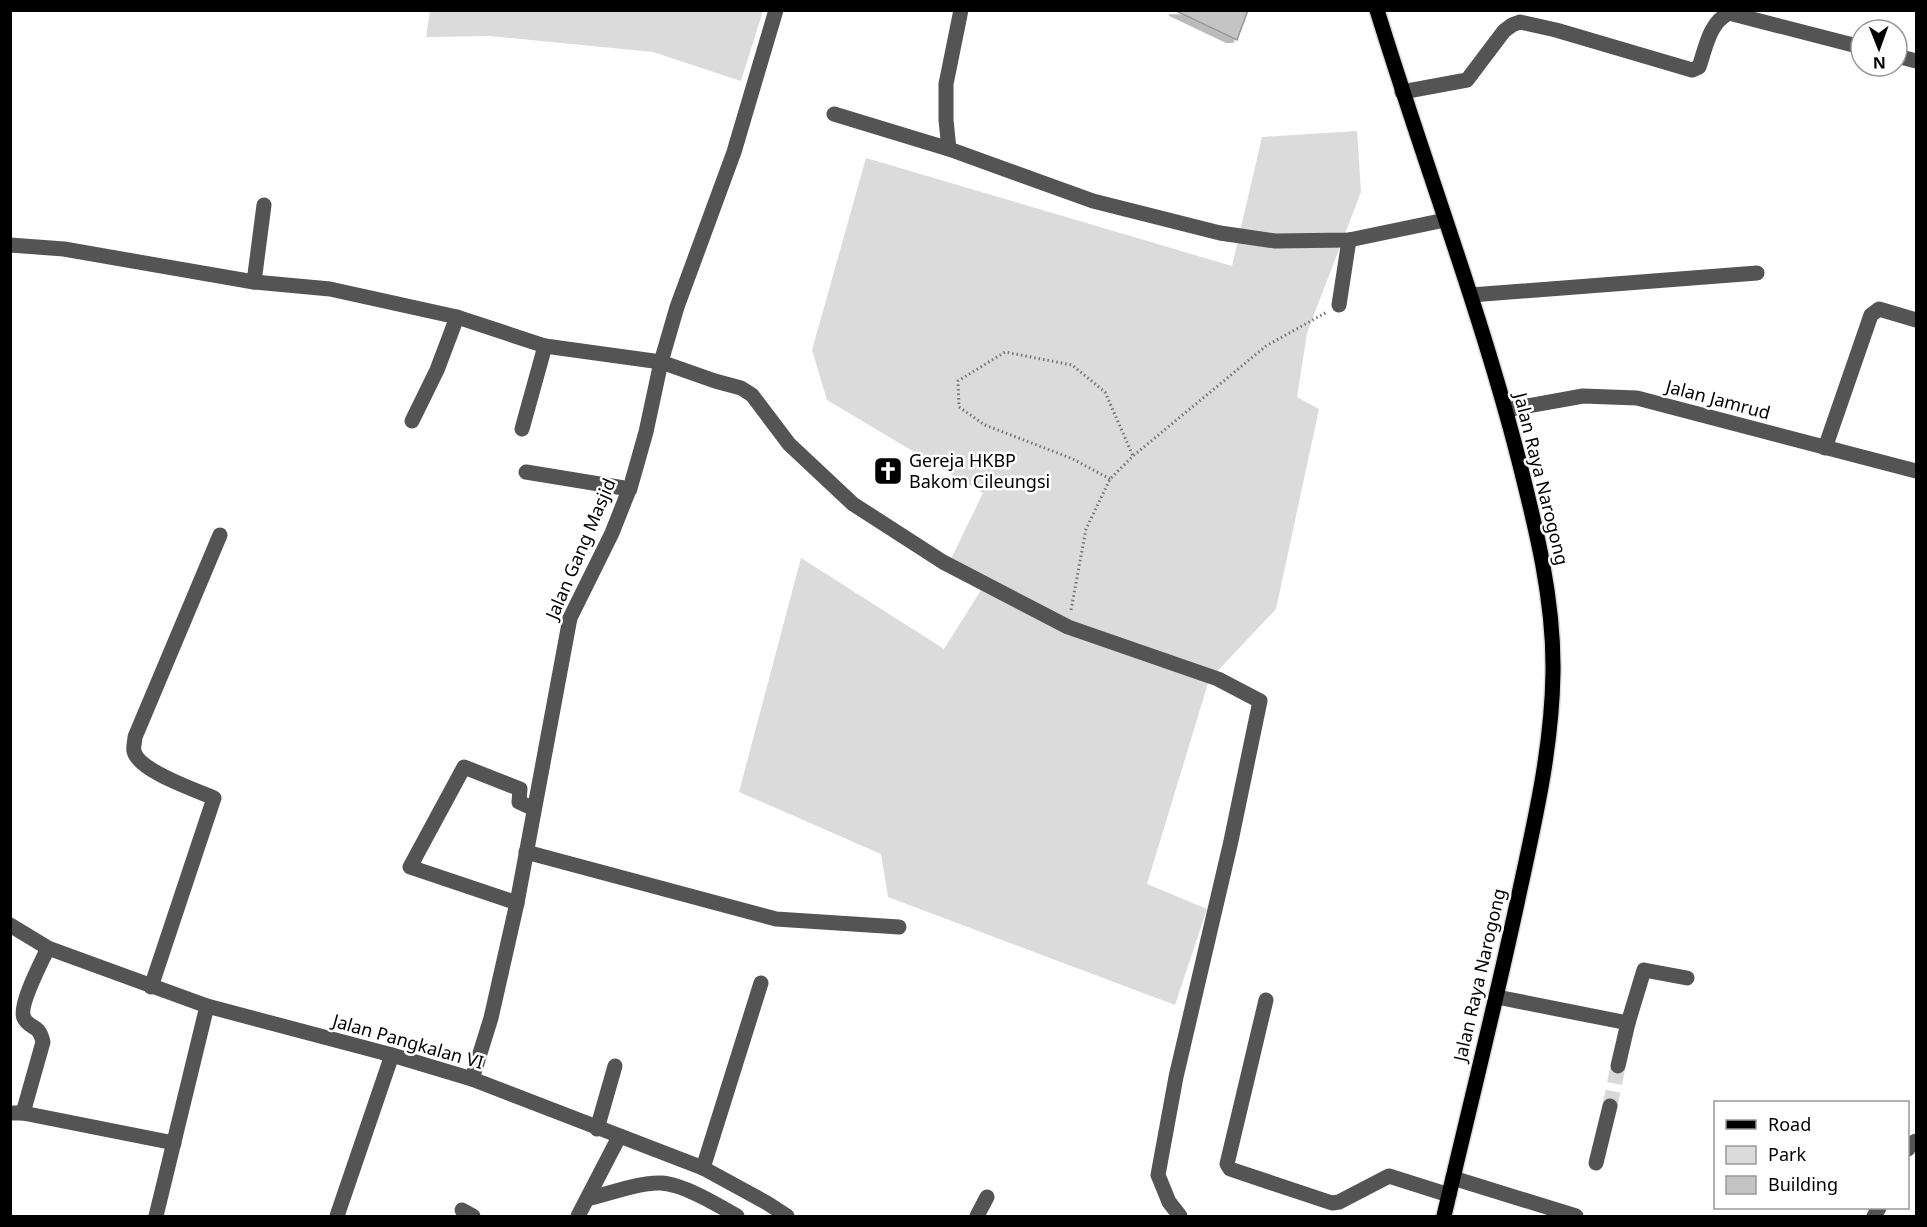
<svg xmlns="http://www.w3.org/2000/svg" width="1927" height="1227" viewBox="0 0 1927 1227" font-family="'Noto Sans',sans-serif">
<style>
.green{fill:#dbdbdb}
.building{fill:#c4c4c4;stroke:#989898;stroke-width:1.5;filter:url(#shadow)}
.lines{fill:none;stroke-linecap:round;stroke-linejoin:round}
.minor-tunnel{stroke:#d9d9d9;stroke-width:15;stroke-dasharray:15 8;stroke-linecap:butt}
.major-casing{stroke:#dbdbdb;stroke-width:18}
.path{stroke:#767676;stroke-width:3;stroke-dasharray:1.5 3;stroke-linecap:butt}
.minor{stroke:#545454;stroke-width:15}
.major{stroke:#000;stroke-width:15}
.labels{text-anchor:middle;stroke-width:5;stroke-linejoin:round;paint-order:stroke}
.street-label{font-size:18px;fill:#000;stroke:#fff}
.poi-label{font-size:18px;fill:#000;stroke:#fff;text-anchor:start}
</style>
<defs>
<filter id="shadow"><feDropShadow dx="-5" dy="5" stdDeviation="0" flood-color="#0004"/></filter>
</defs>
<rect width="100%" height="100%" fill="#fff"/>
<!-- green -->
<g class="green">
<path d="M430,11v-1l333,1 -22,70 -88,-29 -164,-16 -63,1z"/>
<path d="M1357,131l4,61 -54,141 -10,64 22,12 -43,200 -67,71 -62,204 60,25 -32,96 -287,-108 -7,-43 -142,-62 62,-234 143,91 39,-62 -32,-28 32,-66 -156,-93 -15,-50 54,-192 366,108 30,-129z"/>
</g>
<!-- building -->
<path class="building" d="M1174,10h74l-11,30z"/>
<g class="lines">
<!-- minor-tunnel -->
<path class="minor-tunnel" d="M1610,1106l8,-40"/>
<!-- major casing -->
<g class="major-casing">
<path id="major" d="M1377,10c46,150 102,296 141,447 18,71 36,142 35,215 -1,76 -18,148 -34,222 -23,108 -50,215 -75,322"/>
</g>
<!-- path -->
<g class="path">
<path d="M1110,479l-37,-20 -88,-34 -26,-18 -1,-26 47,-29 67,13 33,27 28,64"/>
<path d="M1071,610l15,-81 24,-50 23,-23 133,-110 61,-34"/>
</g>
<!-- minor -->
<g class="minor">
<path d="M1897,56l19,5"/>
<path d="M1402,92l65,-12 37,-49 8,-6 8,-3 36,8 136,40 7,-3c7,-20 10,-44 30,-54l132,34"/>
<path d="M834,114l115,35 144,52 127,32 55,8 74,-1 96,-20"/>
<path d="M949,149l-3,-29v-36l15,-74"/>
<path d="M10,245l54,4 190,33 76,7 127,28 88,29 116,16 54,19 26,7 11,7 37,49 64,60 90,58 125,65 150,52 42,22 -29,140 -55,236 -18,98 11,27 11,14"/>
<path d="M254,282l10,-77"/>
<path d="M1471,295l286,-22"/>
<path d="M1339,305l10,-65"/>
<path d="M1506,410l77,-14 54,2 279,73"/>
<path d="M412,421l25,-51 20,-53"/>
<path d="M522,429l23,-83"/>
<path d="M1825,448l46,-133 8,-6 37,11"/>
<path d="M526,472l104,17"/>
<path d="M526,852l250,67 123,8"/>
<path d="M517,903l-107,-36 54,-100 56,22 -1,13 15,7"/>
<path d="M10,925l38,23 159,58 185,49 80,24 231,89 64,35 20,13"/>
<path d="M151,987l63,-189c-18,-8 -76,-27 -80,-47 -1,-4 1,-10 1,-14l85,-202"/>
<path d="M1497,997l131,26 16,-53 43,8"/>
<path d="M1266,1000l-39,164 3,5 102,34 7,-1 50,-26 60,19"/>
<path d="M1618,1066l10,-43"/>
<path d="M472,1079l19,-61 26,-115 53,-285 42,-85 19,-48 15,-53 15,-70 16,-55 57,-155 42,-142"/>
<path d="M10,1113h13l151,30"/>
<path d="M23,1113l20,-71c-4,-19 -13,-12 -19,-24 -6,-12 18,-57 24,-70"/>
<path d="M597,1129l18,-63"/>
<path d="M1908,1149l2,-5 6,-3"/>
<path d="M1596,1163l14,-57"/>
<path d="M703,1168l58,-185"/>
<path d="M1453,1178l123,38"/>
<path d="M587,1199c22,-5 52,-17 74,-16 22,1 57,22 76,33"/>
<path d="M462,1210l11,6"/>
<path d="M156,1216l51,-210"/>
<path d="M337,1216l55,-161"/>
<path d="M578,1216l41,-79"/>
<path d="M977,1216l10,-19"/>
<path d="M1874,1216l5,-8"/>
</g>
<!-- major -->
<use href="#major" class="major"/>
</g>
<!-- icons -->
<defs>
<g id="church-square" transform="scale(1.5)"><rect x="-9" y="-9" width="18" height="18" rx="4" fill="#000" stroke="#fff"/><path d="M-1.2-6h2.4v3.5h3.3v2.4h-3.3V6h-2.4V-.1h-3.3v-2.4h3.3Z" fill="#fff"/></g>
</defs>
<g fill-rule="evenodd">
<use href="#church-square" x="888" y="471"/>
</g>
<g class="labels">
<!-- street labels -->
<g class="street-label">
<text transform="translate(1718 400) rotate(15)" y="6">Jalan Jamrud</text>
<text transform="translate(1541 479) rotate(76)" y="6">Jalan Raya Narogong</text>
<text transform="translate(581 549) rotate(-67)" y="6">Jalan Gang Masjid</text>
<text transform="translate(1480 975) rotate(-77)" y="6">Jalan Raya Narogong</text>
<text transform="translate(408 1042) rotate(16)" y="6">Jalan Pangkalan VI</text>
</g>
<!-- poi labels -->
<g class="poi-label">
<text x="909" y="467">Gereja HKBP<tspan x="909" dy="21">Bakom Cileungsi</tspan></text>
</g>
</g>
<!-- border -->
<rect width="1927" height="1227" fill="none" stroke="#000000" stroke-width="24"/>
<!-- legend -->
<rect x="1714" y="1101" width="195" height="108" fill="#ffffff" stroke="#999999" stroke-width="1.5"/>
<rect x="1726" y="1120" width="30" height="9" fill="#000000" stroke="#999999" stroke-width="1.5"/>
<text x="1768" y="1131" font-size="18" fill="#000000">Road</text>
<rect x="1726" y="1146" width="30" height="18" fill="#dbdbdb" stroke="#999999" stroke-width="1.5"/>
<text x="1768" y="1161" font-size="18" fill="#000000">Park</text>
<rect x="1726" y="1176" width="30" height="18" fill="#c4c4c4" stroke="#999999" stroke-width="1.5"/>
<text x="1768" y="1191" font-size="18" fill="#000000">Building</text>
<!-- north arrow -->
<g transform="translate(1879 48) rotate(179)"><circle r="28" fill="#ffffff" stroke="#999999" stroke-width="1.5"/>
<path d="M0-4.5L10 22L0 15L-10 22Z" fill="#000000"/>
<text y="-9" font-size="16" font-weight="bold" text-anchor="middle" fill="#000000">N</text>
</g>
</svg>
